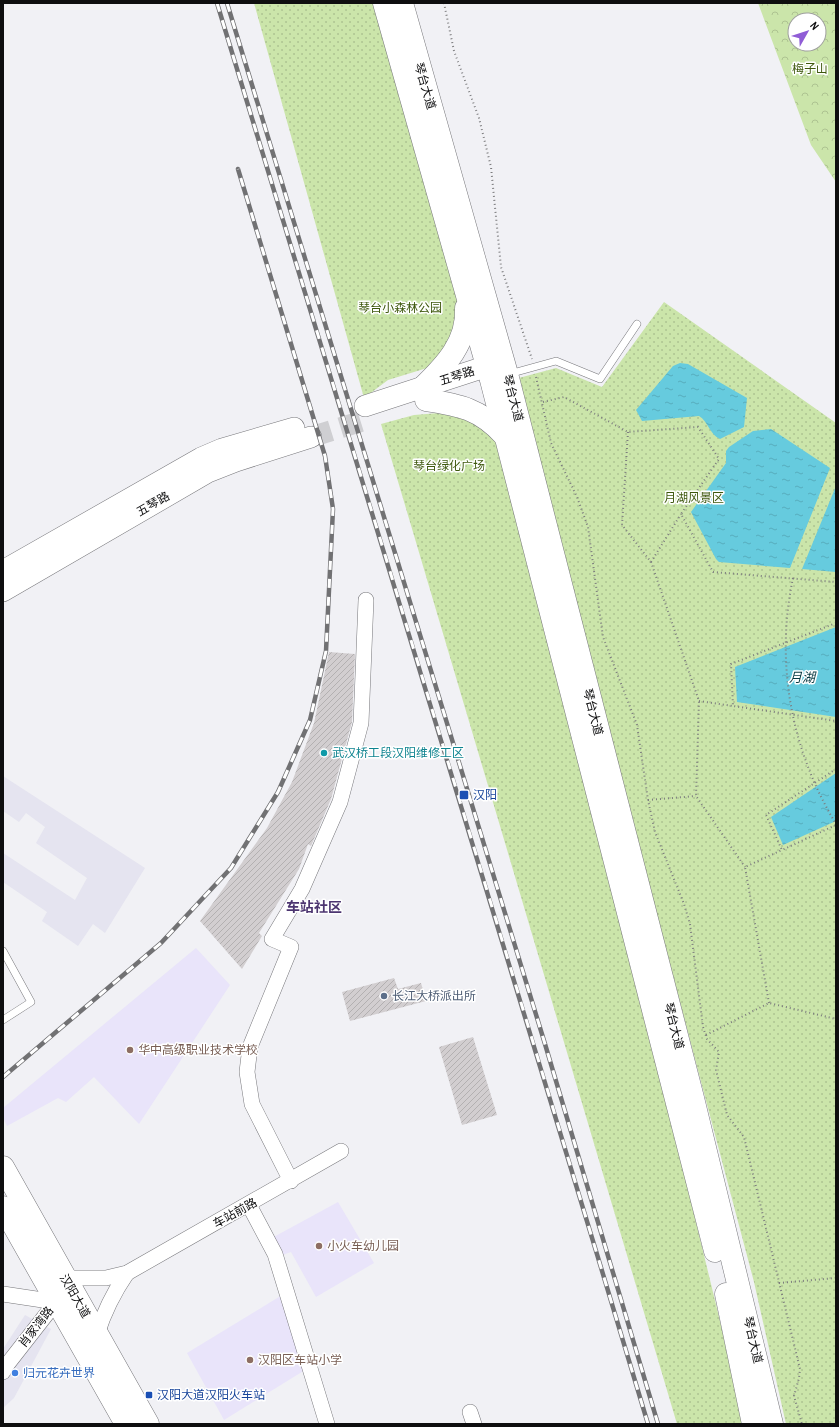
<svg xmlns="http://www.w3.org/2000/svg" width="839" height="1427" viewBox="0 0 839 1427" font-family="'Archivo Narrow','Noto Sans SC',sans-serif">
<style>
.built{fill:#e5e4f0}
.education{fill:#e9e4fa}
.grass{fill:url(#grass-dots)}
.forest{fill:url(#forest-crowns);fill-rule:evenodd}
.water{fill:url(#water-ripples)}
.building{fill:url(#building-hatch)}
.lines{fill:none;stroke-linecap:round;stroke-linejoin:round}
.secondary-tunnel{stroke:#cfcfd2;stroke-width:21;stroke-dasharray:21 10;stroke-linecap:butt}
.lane-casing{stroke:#77777b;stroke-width:8}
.street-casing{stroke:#77777b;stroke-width:16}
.secondary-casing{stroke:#77777b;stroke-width:22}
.primary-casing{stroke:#77777b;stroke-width:23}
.highway-casing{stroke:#77777b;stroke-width:23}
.path{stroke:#7c7c7e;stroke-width:2;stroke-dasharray:1 3;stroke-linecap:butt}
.lane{stroke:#fff;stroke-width:7}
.street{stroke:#fff;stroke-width:15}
.secondary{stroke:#fff;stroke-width:21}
.primary{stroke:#fff;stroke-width:22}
.highway{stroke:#fff;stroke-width:22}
.rail-casing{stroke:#717173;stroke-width:4.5}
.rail{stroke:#fff;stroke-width:3;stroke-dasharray:9;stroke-linecap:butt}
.culture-dot{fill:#0f9aa8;stroke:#fff;stroke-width:1.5}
.transit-dot{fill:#1a4fb4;stroke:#fff;stroke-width:1.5}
.service-dot{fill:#5c6f8a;stroke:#fff;stroke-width:1.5}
.education-dot{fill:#8d6e63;stroke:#fff;stroke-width:1.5}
.shop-dot{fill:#3f7fe0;stroke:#fff;stroke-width:1.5}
.labels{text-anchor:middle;stroke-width:3;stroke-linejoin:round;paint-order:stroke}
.park-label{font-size:12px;fill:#3e580d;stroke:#fff}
.street-label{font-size:12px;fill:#0e0e0f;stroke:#fff}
.culture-label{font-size:12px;fill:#0d838f;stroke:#fff;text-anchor:start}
.transit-label{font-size:12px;fill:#164399;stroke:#fff;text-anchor:start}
.service-label{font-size:12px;fill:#4e5e75;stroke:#fff;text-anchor:start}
.education-label{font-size:12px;fill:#785e54;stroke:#fff;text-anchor:start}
.shop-label{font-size:12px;fill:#366cbe;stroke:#fff;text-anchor:start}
.water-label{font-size:13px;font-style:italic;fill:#093a42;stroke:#fff}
.quarter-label{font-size:14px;font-weight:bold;fill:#4c3570;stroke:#fff}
</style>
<defs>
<pattern id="grass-dots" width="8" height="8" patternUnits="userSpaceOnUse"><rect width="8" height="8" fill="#cbe5aa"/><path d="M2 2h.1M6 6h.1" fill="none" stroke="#adc391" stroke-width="1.8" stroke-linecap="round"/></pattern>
<pattern id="forest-crowns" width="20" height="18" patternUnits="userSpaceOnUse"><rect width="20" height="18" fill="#cbe5aa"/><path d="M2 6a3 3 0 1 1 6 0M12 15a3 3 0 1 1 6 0" fill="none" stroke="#adc391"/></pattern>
<pattern id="water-ripples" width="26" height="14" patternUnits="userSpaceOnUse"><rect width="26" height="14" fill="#66cbde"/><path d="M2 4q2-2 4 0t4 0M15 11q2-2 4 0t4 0" fill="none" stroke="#57adbd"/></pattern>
<pattern id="building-hatch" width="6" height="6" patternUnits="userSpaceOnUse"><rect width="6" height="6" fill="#d2ced0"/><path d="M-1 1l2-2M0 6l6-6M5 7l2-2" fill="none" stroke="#b3b0b1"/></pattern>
</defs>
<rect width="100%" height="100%" fill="#f1f1f5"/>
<!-- built -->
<g class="built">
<path d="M3,776l142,92 -40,65 -12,-9 -15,22 -36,-25 5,-9 -44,-30v-29l72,47 12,-22 -51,-35 9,-16 -19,-14 -7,9 -16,-11z"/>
<path d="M25,1315l26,14 -37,69 -11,10v-59z"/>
</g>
<!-- education -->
<g class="education">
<path d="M196,948l34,37 -91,139 -45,-47 -28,25 -8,-4 -51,28 -4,-8v-10z"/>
<path d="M338,1202l36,61 -58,34 -25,-45 -11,4 -10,-17z"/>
<path d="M287,1292l23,75 -86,53 -37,-67z"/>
</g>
<!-- grass -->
<g class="grass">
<path d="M254,3h120l86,302 -3,30 -30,33 -39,12 -24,18z"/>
<path d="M664,302l172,121v1001h-50l-32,-142 -239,-903 41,-11 46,19z"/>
<path d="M439,413l23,1 34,25 156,602 93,383h-68l-296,-1000 33,-9z"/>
</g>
<!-- forest -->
<path class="forest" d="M758,3h78v179l-25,-37zM795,20h24v24h-24z"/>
<!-- water -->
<g class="water">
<path d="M680,363l8,1 59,34 -3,29 -24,12c-10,-4 -12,-18 -21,-23l-57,5 -6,-11 37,-44z"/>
<path d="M771,429l59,39 -40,100 -71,-6 -3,-3 -25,-47 35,-49v-12l3,-4 24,-16z"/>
<path d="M836,486v86l-34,-3z"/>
<path d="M836,627v90l-99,-15 -2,-35z"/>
<path d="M836,773v48l-53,24 -12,-28z"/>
</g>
<!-- building -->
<g class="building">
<path d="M329,652l26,2 -3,68 -21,77 -20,47 -3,-2 -9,25 -40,64 3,3 -20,33 -42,-48 67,-93 25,-46 22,-59z"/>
<path d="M394,978l4,11 23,-6 5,18 -76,20 -8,-29z"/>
<path d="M473,1037l24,78 -35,10 -23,-78z"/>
</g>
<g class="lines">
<!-- secondary-tunnel -->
<path class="secondary-tunnel" d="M311,437l58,-18"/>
<!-- lane casing -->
<g class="lane-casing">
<g id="lane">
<path d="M509,374l47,-13 44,18 37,-55"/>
<path d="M3,951l28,51 -28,18"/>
</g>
</g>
<!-- street casing -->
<g class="street-casing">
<g id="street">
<path d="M291,1181l-39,-77 -5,-32 3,-25 41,-100 -19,-8 30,-50 38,-87 21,-79 5,-123"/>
<path d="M249,1205l26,49 52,170"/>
<path d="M65,1278h41l21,-5 214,-122"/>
<path d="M3,1294l53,8 -50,64 -3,6"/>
<path d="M97,1334c7,-22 17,-42 30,-61"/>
<path d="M470,1412l4,12"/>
</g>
</g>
<!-- secondary casing -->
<g class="secondary-casing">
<g id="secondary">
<path d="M365,406l138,-45"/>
<path d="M3,571l198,-113 21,-9 72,-21"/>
<path d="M3,591l205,-119 28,-11 75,-24"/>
</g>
</g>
<!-- primary casing -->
<g class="primary-casing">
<g id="primary">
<path d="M3,1167l145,257"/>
<path d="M3,1207l123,217"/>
</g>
</g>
<!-- highway casing -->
<g class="highway-casing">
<g id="highway">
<path d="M384,3l107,377 224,871"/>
<path d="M402,3l105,371 186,724 79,326"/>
<path d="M422,388c23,-22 46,-46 44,-80"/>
<path d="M426,400c34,5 54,9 78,35"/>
<path d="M726,1294l27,130"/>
</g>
</g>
<!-- path -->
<g class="path">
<path d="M444,3l10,48 25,67 12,49 10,100 31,92"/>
<path d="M536,377l15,66 26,54 11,30 15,110 34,88 11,75 7,32 29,72 6,20 13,103 4,12 12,13 -3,18 11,45 17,22 56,232 -1,9 -5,18 8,28"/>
<path d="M543,402l21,-5 64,35 70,-5 21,32 -38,55 32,58 123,10"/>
<path d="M628,432l-6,93 29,37 48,139 -3,95 49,71"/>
<path d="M651,562l30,-48"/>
<path d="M793,578c-18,85 -2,172 43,246"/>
<path d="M836,623l-105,41 2,42 103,15"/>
<path d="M699,701l34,5"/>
<path d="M836,769l-70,46 16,35 54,-25"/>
<path d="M648,800l48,-4"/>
<path d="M769,1003l-24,-136 37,-17"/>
<path d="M706,1035l63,-32 67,16"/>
<path d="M779,1283l57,-5"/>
</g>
<!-- lane -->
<use href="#lane" class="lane"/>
<!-- street -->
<use href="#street" class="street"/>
<!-- secondary -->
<use href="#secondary" class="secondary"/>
<!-- primary -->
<use href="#primary" class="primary"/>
<!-- highway -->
<use href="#highway" class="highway"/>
<!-- rail casing -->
<g class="rail-casing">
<g id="rail">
<path d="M217,3c144,474 289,947 431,1421"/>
<path d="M227,3l318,1041 113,380"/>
<path d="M3,1077l158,-134 70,-75 47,-76 32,-72 16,-69 7,-142 -8,-53 -87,-287"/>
</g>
</g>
<!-- rail -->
<use href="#rail" class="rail"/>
</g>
<!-- markers -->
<circle class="culture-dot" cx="324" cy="753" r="4"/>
<g class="transit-dot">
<rect x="459" y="790" width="10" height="10" rx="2"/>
<rect x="145" y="1391" width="8" height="8" rx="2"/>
</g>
<circle class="service-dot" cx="384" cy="996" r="4"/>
<g class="education-dot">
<circle cx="130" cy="1050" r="4"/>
<circle cx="319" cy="1246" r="4"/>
<circle cx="250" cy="1360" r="4"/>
</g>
<circle class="shop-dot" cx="15" cy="1373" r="4"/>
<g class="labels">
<!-- park labels -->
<g class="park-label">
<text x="810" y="73">梅子山</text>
<text x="400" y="312">琴台小森林公园</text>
<text x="449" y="470">琴台绿化广场</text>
<text x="694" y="502">月湖风景区</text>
</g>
<!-- street labels -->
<g class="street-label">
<text transform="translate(425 86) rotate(74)" y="4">琴台大道</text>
<text transform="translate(457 376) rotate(-18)" y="4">五琴路</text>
<text transform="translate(513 398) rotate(75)" y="4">琴台大道</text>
<text transform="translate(153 504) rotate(-30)" y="4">五琴路</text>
<text transform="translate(593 712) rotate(76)" y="4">琴台大道</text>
<text transform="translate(674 1026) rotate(76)" y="4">琴台大道</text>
<text transform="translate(235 1213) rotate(-29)" y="4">车站前路</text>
<text transform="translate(75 1296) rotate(60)" y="4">汉阳大道</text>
<text transform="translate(36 1327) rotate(-52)" y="4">肖家湾路</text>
<text transform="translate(753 1340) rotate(77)" y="4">琴台大道</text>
</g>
<!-- culture labels -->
<g class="culture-label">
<text x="332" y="757">武汉桥工段汉阳维修工区</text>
</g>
<!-- transit labels -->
<g class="transit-label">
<text x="473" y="799">汉阳</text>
<text x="157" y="1399">汉阳大道汉阳火车站</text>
</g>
<!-- service labels -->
<g class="service-label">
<text x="392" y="1000">长江大桥派出所</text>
</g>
<!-- education labels -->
<g class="education-label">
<text x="138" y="1054">华中高级职业技术学校</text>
<text x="327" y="1250">小火车幼儿园</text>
<text x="258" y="1364">汉阳区车站小学</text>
</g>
<!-- shop labels -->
<g class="shop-label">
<text x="23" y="1377">归元花卉世界</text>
</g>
<!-- water labels -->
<g class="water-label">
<text x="802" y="682">月湖</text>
</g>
<!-- quarter labels -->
<g class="quarter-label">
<text x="314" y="912">车站社区</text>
</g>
</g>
<!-- border -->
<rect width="839" height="1427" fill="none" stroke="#0e0e0f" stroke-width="8"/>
<!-- north arrow -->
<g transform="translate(807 32) rotate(51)"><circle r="19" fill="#ffffff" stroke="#9f9f9f"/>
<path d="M0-3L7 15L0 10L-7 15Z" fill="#905dd6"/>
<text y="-6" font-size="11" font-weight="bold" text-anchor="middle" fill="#0e0e0f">N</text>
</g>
</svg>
